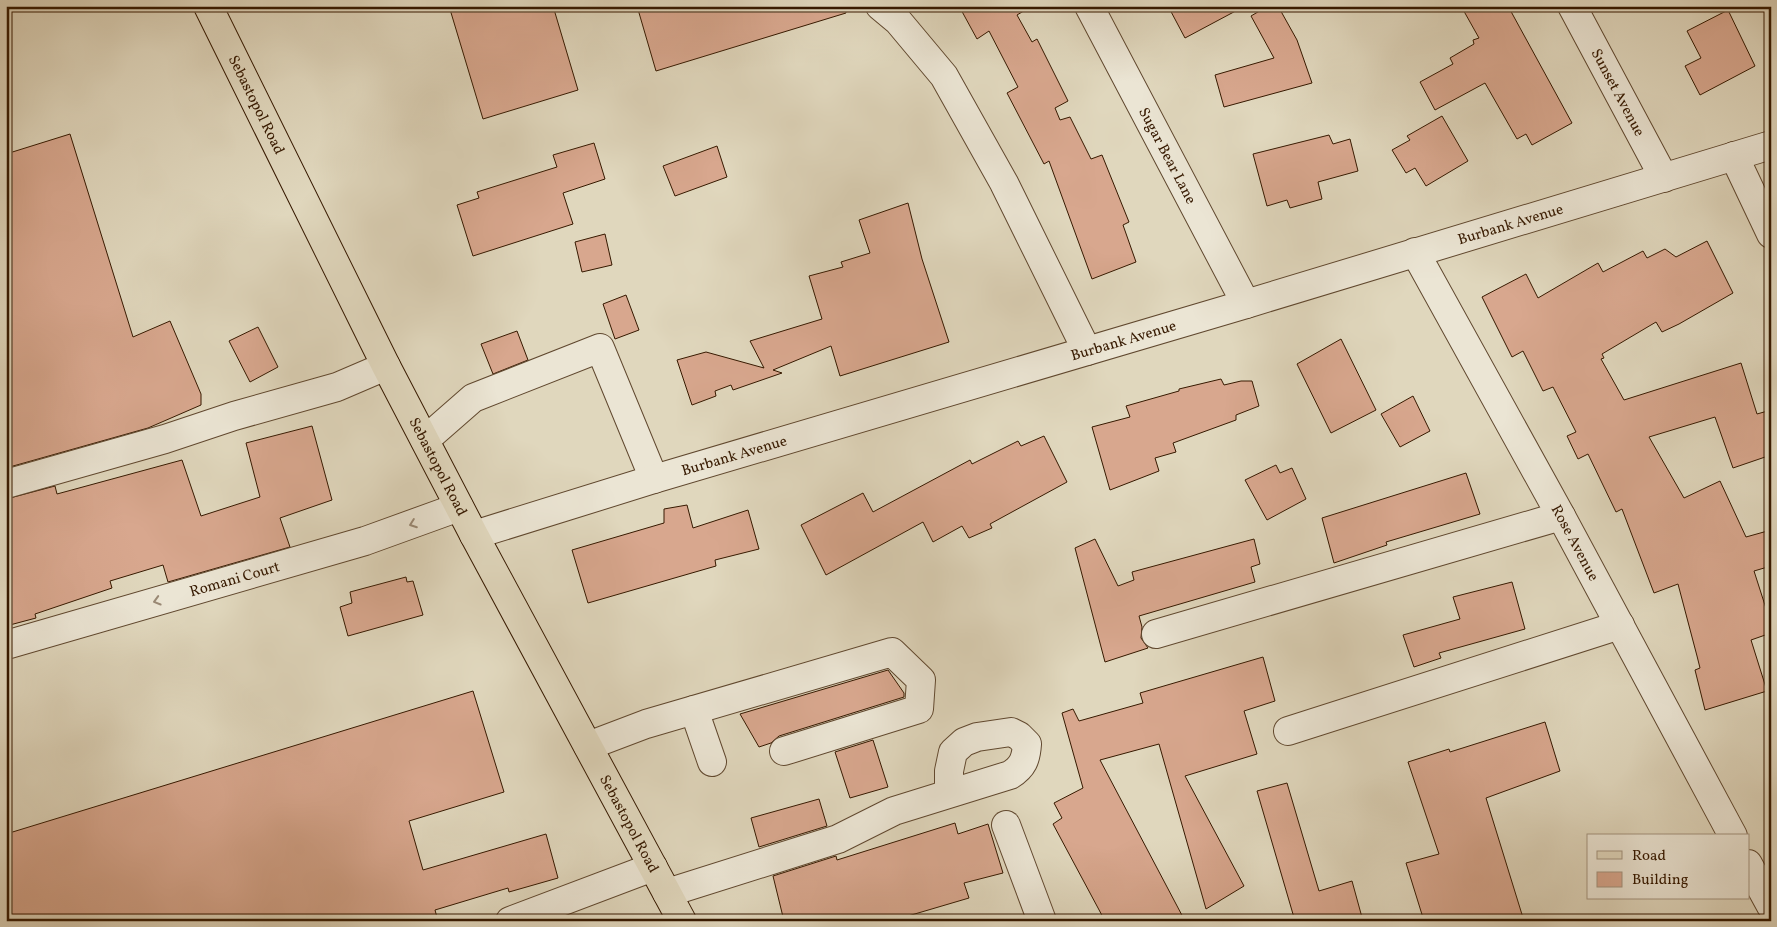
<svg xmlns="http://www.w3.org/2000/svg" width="1777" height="927" viewBox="0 0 1777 927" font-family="Vollkorn,serif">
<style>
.building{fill:#d8a78e;stroke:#361900}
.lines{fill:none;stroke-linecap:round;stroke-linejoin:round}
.minor-casing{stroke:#60482f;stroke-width:30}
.major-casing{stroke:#361900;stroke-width:30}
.minor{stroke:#ebe5d4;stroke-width:28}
.major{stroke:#e0d7bd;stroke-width:28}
.oneway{stroke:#9a8975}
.labels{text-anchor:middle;stroke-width:4;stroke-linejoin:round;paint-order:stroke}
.street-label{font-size:15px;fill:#361900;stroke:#ebe5d4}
</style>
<rect width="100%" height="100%" fill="#e0d7bd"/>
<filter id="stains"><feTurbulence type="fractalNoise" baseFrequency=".004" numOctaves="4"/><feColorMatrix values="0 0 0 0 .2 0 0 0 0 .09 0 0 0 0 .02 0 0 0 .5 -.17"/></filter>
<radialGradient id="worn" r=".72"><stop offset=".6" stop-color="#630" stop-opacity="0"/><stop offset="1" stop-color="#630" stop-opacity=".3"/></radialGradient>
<!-- building -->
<g class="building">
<path d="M449,6h104l25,84 -95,29z"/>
<path d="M637,6h208l1,7 -190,58z"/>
<path d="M959,6h73l-15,9 15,27 5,-3 31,62 -13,7 5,12 10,-3 21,42 11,-4 27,67 -6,3 13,37 -44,17 -43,-118 -5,3 -37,-71 11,-6 -29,-56 -12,8z"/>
<path d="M1168,6h77l-60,32z"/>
<path d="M1268,6h10l19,34 15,43 -88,24 -9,-32 59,-17 -23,-42z"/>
<path d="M1461,6h47l64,117 -40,22 -6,-11 -9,5 -32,-56 -50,27 -15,-28 33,-18 -3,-6 24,-14 -1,-4 6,-2z"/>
<path d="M1728,10l27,56 -55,29 -15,-29 16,-8 -14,-27z"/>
<path d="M1442,116l26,45 -42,25 -11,-18 -9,5 -14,-23 18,-10 -3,-4z"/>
<path d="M70,134l63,203 37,-16 31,73v11l-53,23 -142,40v-314z"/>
<path d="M1329,135l4,9 17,-5 8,32 -40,11 4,17 -32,9 -3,-8 -20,6 -14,-52z"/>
<path d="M594,143l11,36 -42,14 10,31 -100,32 -16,-51 22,-7 -2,-6 80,-25 -4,-12z"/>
<path d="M717,146l10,31 -52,19 -12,-30z"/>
<path d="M908,203l14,56 27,83 -109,34 -9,-30 -58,24 9,3 -49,17 -2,-5 -16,6 1,5 -24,9 -15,-45 29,-8 58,16 -14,-27 72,-22 -13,-43 34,-9 -2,-5 29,-9 -11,-33z"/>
<path d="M605,234l7,31 -30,7 -7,-30z"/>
<path d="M1707,241l26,52 -54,31 -17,8 -6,-10 -54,32 2,4 -3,1 23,41 117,-37 16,51 14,-4v45l-38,13 -18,-51 -66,20 35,61 36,-17 26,56 25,-7v36l-17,5 17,53v9l-20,7 16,51 -62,19 -10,-40 5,-2 -3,-12 -19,-72 -24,9 -32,-84 -6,3 -28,-58 -10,5 -11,-23 9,-4 -23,-45 -10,4 -20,-40 -11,6 -30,-60 44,-23 12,24 60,-35 5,9 40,-21 4,7 18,-9 11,8z"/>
<path d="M626,295l13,35 -24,9 -12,-35z"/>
<path d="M258,327l20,40 -28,15 -21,-41z"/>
<path d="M517,331l11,29 -35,14 -12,-30z"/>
<path d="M1341,339l35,71 -45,23 -34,-69z"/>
<path d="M1221,379l3,6 17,-4h11l7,25 -23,9v5l-63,23 3,9 -21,6 4,13 -49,19 -18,-63 38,-10 -4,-11 53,-15v-2z"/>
<path d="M1413,396l17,35 -30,16 -19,-33z"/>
<path d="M312,426l20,74 -52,18 10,29 -122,35 -5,-17 -53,16 2,7 -77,26 1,4 -30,8v-127l49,-13 2,8 125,-34 19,56 59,-19 -14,-54z"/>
<path d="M1044,436l23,46 -77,42 2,4 -23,10 -7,-12 -29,16 -10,-20 -97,53 -25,-50 62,-32 10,19 97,-52 2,4 46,-23 3,5z"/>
<path d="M1276,465l4,8 12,-5 14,31 -39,21 -22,-40z"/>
<path d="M1466,473l14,41 -94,28 1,3 -53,18 -12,-45z"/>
<path d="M687,505l6,23 55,-18 11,39 -44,11 1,6 -128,37 -16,-53 92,-27v-14z"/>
<path d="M1095,539l23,47 16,-6 -2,-8 122,-33 6,25 -9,3 4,15 -116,34 3,11 -1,11 7,10 -43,14 -30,-114z"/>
<path d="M406,577l1,5 6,-1 10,34 -75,21 -8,-29 12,-4 -2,-11z"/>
<path d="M1512,582l13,47 -86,24 2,5 -27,9 -11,-32 57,-16 -7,-22z"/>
<path d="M1263,657l12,44 -31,10 13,43 -72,22 59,110 -38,23 -47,-165 -59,16 85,161h-80l-52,-97 9,-6 -8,-15 29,-15 -21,-75 11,-4 6,12 64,-18 -3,-10z"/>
<path d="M888,670l16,23v4l-125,39 -8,7 -12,4 -19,-33z"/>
<path d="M473,691l31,101 -95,29 14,49 123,-36 12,44 -49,14 -1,-4 -73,22 3,11h-432v-87z"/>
<path d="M1545,722l15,49 -74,27 38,123h-100l-18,-58 33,-9 -31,-92 41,-13 1,3z"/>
<path d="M873,740l15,47 -38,11 -15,-46z"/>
<path d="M1287,783l32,108 33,-10 11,40h-68l-38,-130z"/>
<path d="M819,799l8,27 -68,21 -8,-29z"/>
<path d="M955,823l3,11 30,-10 15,49 -39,10 5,15 -78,23h-107l-11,-45 63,-20 1,4z"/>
</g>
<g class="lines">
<!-- minor casing -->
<g class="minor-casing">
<g id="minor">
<path d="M880,6l18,15 46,55 60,107 83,168"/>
<path id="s1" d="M1089,6l157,298"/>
<path id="s2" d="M1572,6l92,172"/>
<path d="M1734,156l37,78"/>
<path id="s3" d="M1415,252l146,264 172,320"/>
<path d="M425,440l48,-42 127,-50 54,131"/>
<path d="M6,484l159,-45 69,-23 103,-29 49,-21"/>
<path id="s4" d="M474,535l180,-56 592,-175 525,-159"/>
<path d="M1156,634l405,-118"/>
<path id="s5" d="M6,645l359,-104 94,-34"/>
<path d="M694,710l18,52"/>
<path d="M1288,731l332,-106"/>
<path d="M588,746l58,-22 246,-72 29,28 -2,29 -135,42"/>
<path d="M1006,825l36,96"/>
<path d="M1748,864l23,42"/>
<path d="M667,893l171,-54 56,-28 116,-36c13,-8 16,-16 17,-31l-8,-8 -8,-4 -34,5 -13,5 -11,10 -4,19v22"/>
<path d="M510,921l143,-54"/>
</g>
</g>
<!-- major casing -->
<g class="major-casing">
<g id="major">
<path id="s6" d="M208,6l178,360 88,169 208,386"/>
</g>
</g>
<!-- minor -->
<use href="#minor" class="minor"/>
<!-- major -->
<use href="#major" class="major"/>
</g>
<!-- one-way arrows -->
<defs><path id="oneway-chevron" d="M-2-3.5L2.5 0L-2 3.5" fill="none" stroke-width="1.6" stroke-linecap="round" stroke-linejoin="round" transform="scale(1.25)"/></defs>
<g class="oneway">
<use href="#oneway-chevron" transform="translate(413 524) rotate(160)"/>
<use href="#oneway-chevron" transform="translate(157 601) rotate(164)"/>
</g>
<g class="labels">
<!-- street labels -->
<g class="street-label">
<text dy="5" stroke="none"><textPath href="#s2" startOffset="98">Sunset Avenue</textPath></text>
<text dy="5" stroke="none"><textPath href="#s6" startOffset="110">Sebastopol Road</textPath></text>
<text dy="5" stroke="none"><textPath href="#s1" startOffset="169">Sugar Bear Lane</textPath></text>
<text dy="5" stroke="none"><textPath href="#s4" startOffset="1082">Burbank Avenue</textPath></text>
<text dy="5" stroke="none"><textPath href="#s4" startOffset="678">Burbank Avenue</textPath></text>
<text dy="5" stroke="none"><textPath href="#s4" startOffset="272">Burbank Avenue</textPath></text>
<text dy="5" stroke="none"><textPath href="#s6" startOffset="515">Sebastopol Road</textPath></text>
<text dy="5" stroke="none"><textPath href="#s3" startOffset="332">Rose Avenue</textPath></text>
<text dy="5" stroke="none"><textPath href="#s5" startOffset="238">Romani Court</textPath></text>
<text dy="5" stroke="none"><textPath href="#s6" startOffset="920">Sebastopol Road</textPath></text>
</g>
</g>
<!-- margin -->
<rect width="1777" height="927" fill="none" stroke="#e0d7bd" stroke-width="25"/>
<rect x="8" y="8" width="1762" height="912" fill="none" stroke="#361900" stroke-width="2.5"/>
<rect x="12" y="12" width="1752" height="902" fill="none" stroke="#361900"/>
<!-- legend -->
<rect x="1587" y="834" width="162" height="65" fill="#ebe5d4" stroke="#a3937f"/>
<rect x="1597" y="851" width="25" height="8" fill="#e0d7bd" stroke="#a3937f"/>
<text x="1632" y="860" font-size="15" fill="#361900">Road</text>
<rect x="1597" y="872" width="25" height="15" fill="#d8a78e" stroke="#a3937f"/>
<text x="1632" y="884" font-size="15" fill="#361900">Building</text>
<rect width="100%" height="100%" filter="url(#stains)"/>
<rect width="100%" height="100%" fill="url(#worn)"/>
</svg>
